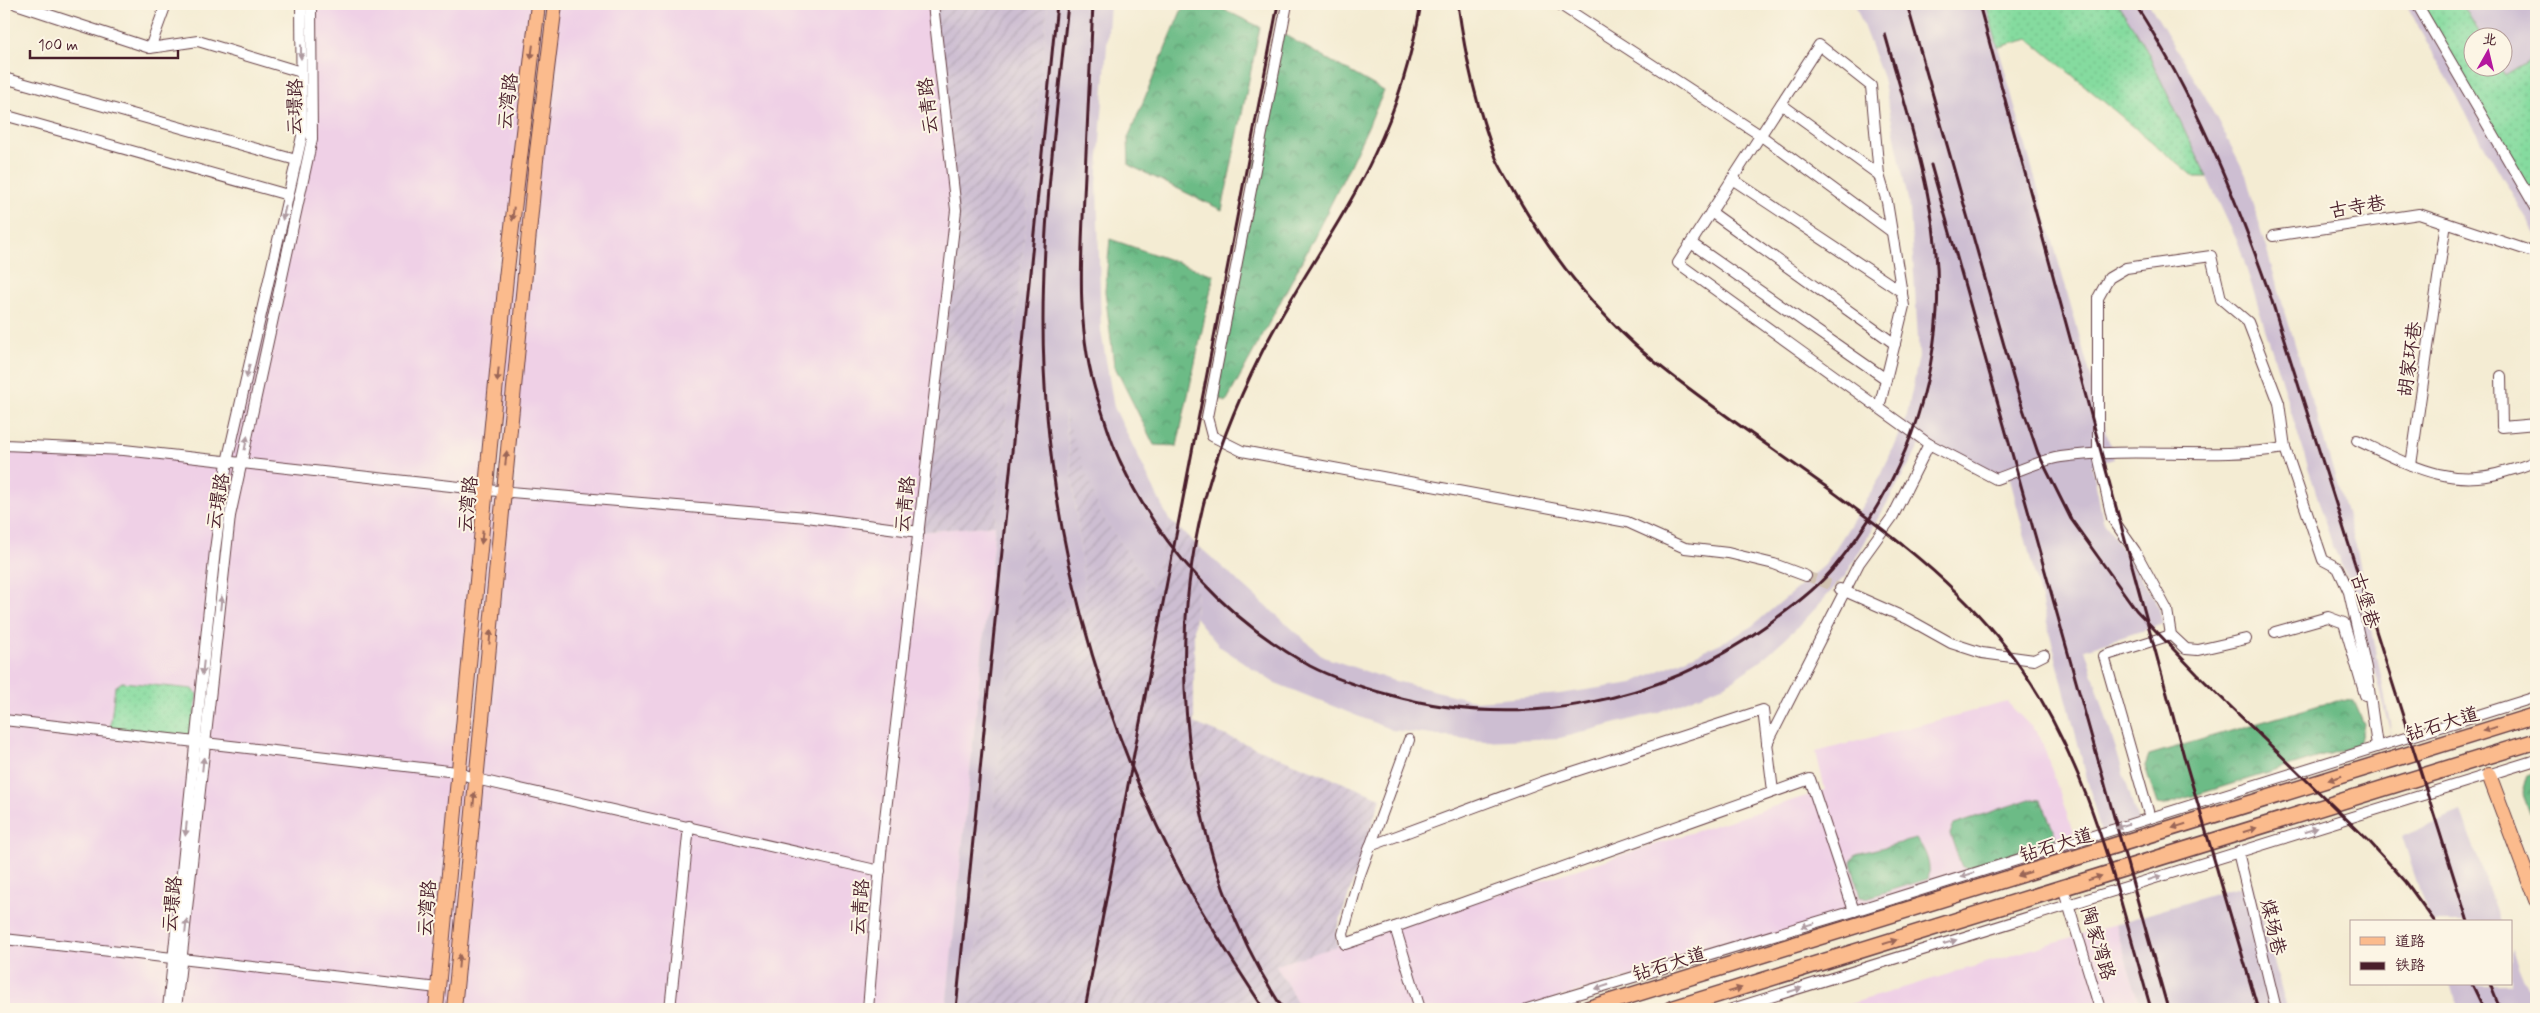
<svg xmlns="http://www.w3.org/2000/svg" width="2540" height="1013" viewBox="0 0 2540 1013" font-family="Mynerve,'LXGW WenKai TC',sans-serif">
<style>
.built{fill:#efd0e6}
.industrial{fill:url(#industrial-furrows)}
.railway{fill:#cdbed2;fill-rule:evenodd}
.grass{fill:url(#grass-dots);stroke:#687d65}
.forest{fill:url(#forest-crowns);stroke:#5b6d58}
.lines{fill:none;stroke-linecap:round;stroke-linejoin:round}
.minor-tunnel{stroke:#d2c3b1;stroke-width:10;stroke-dasharray:10 5;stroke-linecap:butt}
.minor-casing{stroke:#643e44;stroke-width:12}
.major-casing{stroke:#643e44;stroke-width:16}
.highway-casing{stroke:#643e44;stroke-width:18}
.minor{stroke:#fff;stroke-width:10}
.major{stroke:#fbbb8d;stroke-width:14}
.highway{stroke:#fbbb8d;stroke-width:15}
.rail{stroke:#4a1f2b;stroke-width:3}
.oneway{fill:#ae9aa0}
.oneway2{fill:#9a6557}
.labels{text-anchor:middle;stroke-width:4;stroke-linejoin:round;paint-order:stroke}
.street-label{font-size:19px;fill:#4a1f2b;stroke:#fcf5e5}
</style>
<defs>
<pattern id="industrial-furrows" width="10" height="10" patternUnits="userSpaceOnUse" patternTransform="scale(1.25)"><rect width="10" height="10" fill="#cdbed2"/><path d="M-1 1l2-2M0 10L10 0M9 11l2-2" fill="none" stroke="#b2a3b4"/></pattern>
<pattern id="grass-dots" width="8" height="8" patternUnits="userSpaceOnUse" patternTransform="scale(1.25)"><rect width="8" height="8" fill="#85db9f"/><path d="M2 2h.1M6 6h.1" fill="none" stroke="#74bc89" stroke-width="1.8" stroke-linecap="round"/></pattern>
<pattern id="forest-crowns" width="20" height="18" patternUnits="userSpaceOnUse" patternTransform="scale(1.25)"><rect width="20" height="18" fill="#6cbb86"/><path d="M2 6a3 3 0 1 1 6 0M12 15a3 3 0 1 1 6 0" fill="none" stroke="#5b976e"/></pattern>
</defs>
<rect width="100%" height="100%" fill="#fcf5e5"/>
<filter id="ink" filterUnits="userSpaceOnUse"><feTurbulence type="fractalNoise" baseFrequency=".02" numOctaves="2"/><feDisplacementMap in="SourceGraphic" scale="10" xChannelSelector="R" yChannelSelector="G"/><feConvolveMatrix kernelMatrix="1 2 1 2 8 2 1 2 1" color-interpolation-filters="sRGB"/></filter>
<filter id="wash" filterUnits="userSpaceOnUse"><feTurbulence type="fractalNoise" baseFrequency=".0096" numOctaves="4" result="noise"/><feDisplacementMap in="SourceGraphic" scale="20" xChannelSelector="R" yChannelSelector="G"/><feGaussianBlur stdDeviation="1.12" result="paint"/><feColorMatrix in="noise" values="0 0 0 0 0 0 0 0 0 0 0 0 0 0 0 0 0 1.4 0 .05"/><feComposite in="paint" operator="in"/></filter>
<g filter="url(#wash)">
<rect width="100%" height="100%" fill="#f4ecd3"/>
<!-- built -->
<g class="built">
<path d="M301,4h632l23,206 -37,322 76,-7 -49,484h-942v-564l223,17 75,-326z"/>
<path d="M2007,702l33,34 40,116 -563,157h-216l-25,-44 549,-175 -9,-38z"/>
<path d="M2115,924l26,85h-308z"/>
</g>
<!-- industrial -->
<g class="industrial">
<path d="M933,4h115l-53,521 -76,7 37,-322z"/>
<path d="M1064,407l36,105 52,76 17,-68 34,30 -4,11 -5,66v96l187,75 -45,135 2,13 -62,19 25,44h-331l57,-490 43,94 16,-14z"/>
</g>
<!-- railway -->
<g class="railway">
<path d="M1048,4h62l-13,179 4,148 13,76 55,113 -17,68 -52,-76 -36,-102 22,189 -16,14 -43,-93 -57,489h-24z"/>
<path d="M1855,4h131l128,455 -22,6 11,55 55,85 5,19 -78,25 53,172 -37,12 -92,-358 -13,4 -73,-39 -77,135 -44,48 -43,39 -32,22 -71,29 -96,25 -78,3 -90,-11 -119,-48 -54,-36 -24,-29 4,-56 4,-11 121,107 67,23 86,21 83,-7 72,-11 102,-46 18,-11 73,-61 56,-89 26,-61 12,-59 -9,-146 -27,-132z"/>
<path d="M2118,4h31l56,92 41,79 16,60 95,314 36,192 -42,-154 -19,-43 -93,-299 -96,-202z"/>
<path d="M2406,4h130v231l-63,-109zM2472,38h30v30h-30z"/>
<path d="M2461,812l40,110h-71l-28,-85z"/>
<path d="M2252,883l35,126h-146l-26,-85z"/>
<path d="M2511,948l25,61h-78l-8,-25h61z"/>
</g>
<!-- grass -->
<g class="grass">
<path d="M1986,4h132l25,39 64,134h-13l-165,-138 -31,8z"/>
<path d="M2417,4h45l20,33 -10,1v30h28l5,7 31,-19v152z"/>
<path d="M122,682l71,7 4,5 -5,44 -82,-9 5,-42z"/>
</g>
<!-- forest -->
<g class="forest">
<path d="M1184,4h28l48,23 -38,183 -93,-45 -1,-27z"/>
<path d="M1281,33l103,58c-47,107 -102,209 -158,311l-15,-8z"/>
<path d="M1110,239l104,36 -37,171 -23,-1 -40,-80 -9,-74z"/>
<path d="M2337,700l17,1 10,23 -5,21 -196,60 -6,-1 -12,-38 4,-11z"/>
<path d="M2536,771v46l-5,-1 -9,-24 5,-18z"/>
<path d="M2030,799l11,1 15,37 -3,6 -86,26 -6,-3 -11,-32 4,-10z"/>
<path d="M1916,839c9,9 16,27 12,40l-62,19 -6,-1 -9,-35 5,-8z"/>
</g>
</g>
<g filter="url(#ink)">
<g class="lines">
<!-- minor-tunnel -->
<path class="minor-tunnel" d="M1806,576l33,12"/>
<!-- minor casing -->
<g class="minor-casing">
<g id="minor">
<path d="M16,4l134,44"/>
<path d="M166,4l-16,44 48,-7 103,31"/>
<path d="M1287,4l-80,413 5,19 30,15 385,71 58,26 43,5 46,11 32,12"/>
<path d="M1559,4l201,131 132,97"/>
<path d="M2417,4l119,204"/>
<path d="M4,78l292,82"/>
<path d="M1781,104l98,71"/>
<path d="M4,115l284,80"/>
<path d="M1732,179l170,113"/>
<path d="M1711,212l184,132"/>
<path d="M2273,236l146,-22 117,39"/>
<path d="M1691,243l195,136"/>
<path d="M2501,376l1,51 34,-3"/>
<path d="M1879,408l25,-102 -17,-104 -8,-27 -8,-89 -52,-41 -141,218 251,181"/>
<path d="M2357,440c51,24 93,50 150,31 10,-3 21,-5 29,-11"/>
<path d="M4,445l120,5 363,40 320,27 112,15"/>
<path d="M2411,465l35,-242"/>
<path d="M1840,589l68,30 43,24 31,10 52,7 10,-5"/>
<path d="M2275,632l53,-15 16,6 21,72"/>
<path d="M2246,639l-48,11 -12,-1 -15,-14 -4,-25 -32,-59 -23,-33 -14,-63v-157l11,-20 17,-10 85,-12 10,43 27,23 31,81 6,45 38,112 15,8 11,24 17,76 11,78"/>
<path d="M4,720l453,52 19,7 404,92"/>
<path d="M1767,744l92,-181 34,-47 36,-72 67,35c21,-7 44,-19 65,-22 75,-11 150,3 224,-9"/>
<path d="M2150,818l-46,-162 67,-21"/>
<path d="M1370,846l172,-64 221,-72 10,81"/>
<path d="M2238,852l38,157"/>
<path d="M2063,887l37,122"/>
<path d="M1395,927l-50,17 -2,-10 16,-57 50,-137"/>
<path d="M4,939l434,49"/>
<path d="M168,1009l47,-459 12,-88 75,-326 -1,-132"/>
<path d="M176,1009l54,-493 82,-377 -1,-135"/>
<path d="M670,1009l19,-183"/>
<path d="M868,1009l13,-156 75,-643 -23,-206"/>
<path d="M1420,1009l-25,-82 415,-148 44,132"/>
<path d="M1527,1009l327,-98 682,-214"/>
<path d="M1732,1009l804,-249"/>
</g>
</g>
<!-- major casing -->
<g class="major-casing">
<g id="major">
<path d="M2489,775l47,125"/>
<path d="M436,1009l70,-731 32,-274"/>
<path d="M454,1009l82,-849 19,-156"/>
</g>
</g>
<!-- highway casing -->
<g class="highway-casing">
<g id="highway">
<path d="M1587,1009l949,-294"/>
<path d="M1671,1009l865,-268"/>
</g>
</g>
<!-- minor -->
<use href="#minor" class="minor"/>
<!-- major -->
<use href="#major" class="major"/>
<!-- highway -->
<use href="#highway" class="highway"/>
<!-- rail -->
<g class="rail">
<path d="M1068,4c-11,105 -25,210 -25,316 0,198 53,399 148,573 23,39 48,78 73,116"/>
<path d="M1093,4c-3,56 -5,113 -8,170 -3,74 -11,153 13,225 7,21 13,43 22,62 40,87 108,159 190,205 25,13 54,22 80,29 130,36 268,9 377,-70 22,-16 47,-34 65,-55 63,-76 98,-159 105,-258 6,-95 -27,-188 -52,-278"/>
<path d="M1458,4c7,52 19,105 38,154 5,11 12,22 18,33 37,66 91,133 151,179 52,41 107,78 160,116 65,48 129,95 180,160 82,105 110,238 146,363"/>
<path d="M1907,4l110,387 21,62 33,66 65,91 61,64 171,166 38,42 29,40"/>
<path d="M1979,4l206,756 73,249"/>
<path d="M2135,4c59,91 99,189 135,291l198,627"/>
<path d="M1931,165l237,844"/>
<path d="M2472,984l12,25"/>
<path d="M2490,984l10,25"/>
<path d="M956,1009l101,-1005"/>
<path d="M1085,1009l193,-1005"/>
<path d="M1283,1009c-95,-146 -120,-336 -80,-503 13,-53 34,-104 58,-152 34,-69 82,-131 114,-201 23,-48 37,-98 46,-149"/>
</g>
</g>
<!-- one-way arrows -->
<defs><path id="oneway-solid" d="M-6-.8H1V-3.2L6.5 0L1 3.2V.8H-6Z" transform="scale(1.25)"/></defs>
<g class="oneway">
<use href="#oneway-solid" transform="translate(301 52) rotate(90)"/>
<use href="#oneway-solid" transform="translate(284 213) rotate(103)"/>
<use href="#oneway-solid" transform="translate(248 371) rotate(103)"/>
<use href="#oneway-solid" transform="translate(246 443) rotate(-78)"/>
<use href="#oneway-solid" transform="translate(221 603) rotate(-84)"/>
<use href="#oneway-solid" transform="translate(203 668) rotate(96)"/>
<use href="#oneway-solid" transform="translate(203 764) rotate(-84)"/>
<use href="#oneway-solid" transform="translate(2122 826) rotate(162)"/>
<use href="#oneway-solid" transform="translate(186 829) rotate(96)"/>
<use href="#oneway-solid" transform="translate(2311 830) rotate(-17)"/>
<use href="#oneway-solid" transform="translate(1967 875) rotate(162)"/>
<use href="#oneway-solid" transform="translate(2155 878) rotate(-17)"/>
<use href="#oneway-solid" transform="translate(1808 925) rotate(163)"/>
<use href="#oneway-solid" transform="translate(186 926) rotate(-84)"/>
<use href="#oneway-solid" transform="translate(1950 942) rotate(-17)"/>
<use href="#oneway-solid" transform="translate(1602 987) rotate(163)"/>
<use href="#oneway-solid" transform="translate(1795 990) rotate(-17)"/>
</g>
<g class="oneway2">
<use href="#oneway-solid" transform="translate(532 52) rotate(97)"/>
<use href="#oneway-solid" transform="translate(513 214) rotate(96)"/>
<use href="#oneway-solid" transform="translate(498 375) rotate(95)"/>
<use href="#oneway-solid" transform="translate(506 458) rotate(-84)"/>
<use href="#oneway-solid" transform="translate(482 537) rotate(96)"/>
<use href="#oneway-solid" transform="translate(490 637) rotate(-85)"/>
<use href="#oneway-solid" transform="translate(2490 729) rotate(163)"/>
<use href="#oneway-solid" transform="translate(2335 778) rotate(163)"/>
<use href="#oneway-solid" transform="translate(474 799) rotate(-85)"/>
<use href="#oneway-solid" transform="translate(2179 826) rotate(163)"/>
<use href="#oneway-solid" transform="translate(2250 830) rotate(-17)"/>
<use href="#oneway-solid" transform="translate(2024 874) rotate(163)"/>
<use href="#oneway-solid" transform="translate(2095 878) rotate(-17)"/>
<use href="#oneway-solid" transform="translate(1890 942) rotate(-17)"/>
<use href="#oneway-solid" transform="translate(459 961) rotate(-85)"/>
<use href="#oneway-solid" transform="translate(1735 990) rotate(-17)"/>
</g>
</g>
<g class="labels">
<!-- street labels -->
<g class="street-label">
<text transform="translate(507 101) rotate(-83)" y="7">云湾路</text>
<text transform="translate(927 106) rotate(-96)" y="7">云青路</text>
<text transform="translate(294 107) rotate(-89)" y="7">云璟路</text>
<text transform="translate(2357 206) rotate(-9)" y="7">古寺巷</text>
<text transform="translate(2409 359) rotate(-82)" y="7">胡家环巷</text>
<text transform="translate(217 501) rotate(-80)" y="7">云璟路</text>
<text transform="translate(467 504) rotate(-84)" y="7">云湾路</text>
<text transform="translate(904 504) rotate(-83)" y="7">云青路</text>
<text transform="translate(2366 600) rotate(73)" y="7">古堡巷</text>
<text transform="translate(2442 723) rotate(-17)" y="7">钻石大道</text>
<text transform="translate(2056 844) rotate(-17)" y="7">钻石大道</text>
<text transform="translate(171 904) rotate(-84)" y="7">云璟路</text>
<text transform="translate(859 907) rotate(-85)" y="7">云青路</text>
<text transform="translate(426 908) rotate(-85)" y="7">云湾路</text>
<text transform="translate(2274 927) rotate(77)" y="7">煤场巷</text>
<text transform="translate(2099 943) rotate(73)" y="7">陶家湾路</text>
<text transform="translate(1669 963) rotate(-17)" y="7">钻石大道</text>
</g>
</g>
<!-- margin -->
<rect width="2540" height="1013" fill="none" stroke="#fcf5e5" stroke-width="20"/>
<!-- legend -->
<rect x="2350" y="920" width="162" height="65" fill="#fcf5e5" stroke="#b59f9b"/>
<rect x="2360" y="937" width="25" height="8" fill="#fbbb8d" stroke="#b59f9b"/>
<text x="2395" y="946" font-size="15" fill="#4a1f2b">道路</text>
<rect x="2360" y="962" width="25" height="8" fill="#4a1f2b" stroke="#b59f9b"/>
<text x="2395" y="970" font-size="15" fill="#4a1f2b">铁路</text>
<!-- north arrow -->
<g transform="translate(2488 52) rotate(8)"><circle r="24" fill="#fcf5e5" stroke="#b59f9b"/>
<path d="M0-4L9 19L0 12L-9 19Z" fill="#b5179e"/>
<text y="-8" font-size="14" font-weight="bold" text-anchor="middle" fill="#4a1f2b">北</text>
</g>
<!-- scale -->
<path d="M30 50v8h148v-8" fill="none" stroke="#4a1f2b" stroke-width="2.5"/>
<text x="38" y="50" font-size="15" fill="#4a1f2b" stroke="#fcf5e5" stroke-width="4" paint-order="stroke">100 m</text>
</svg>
